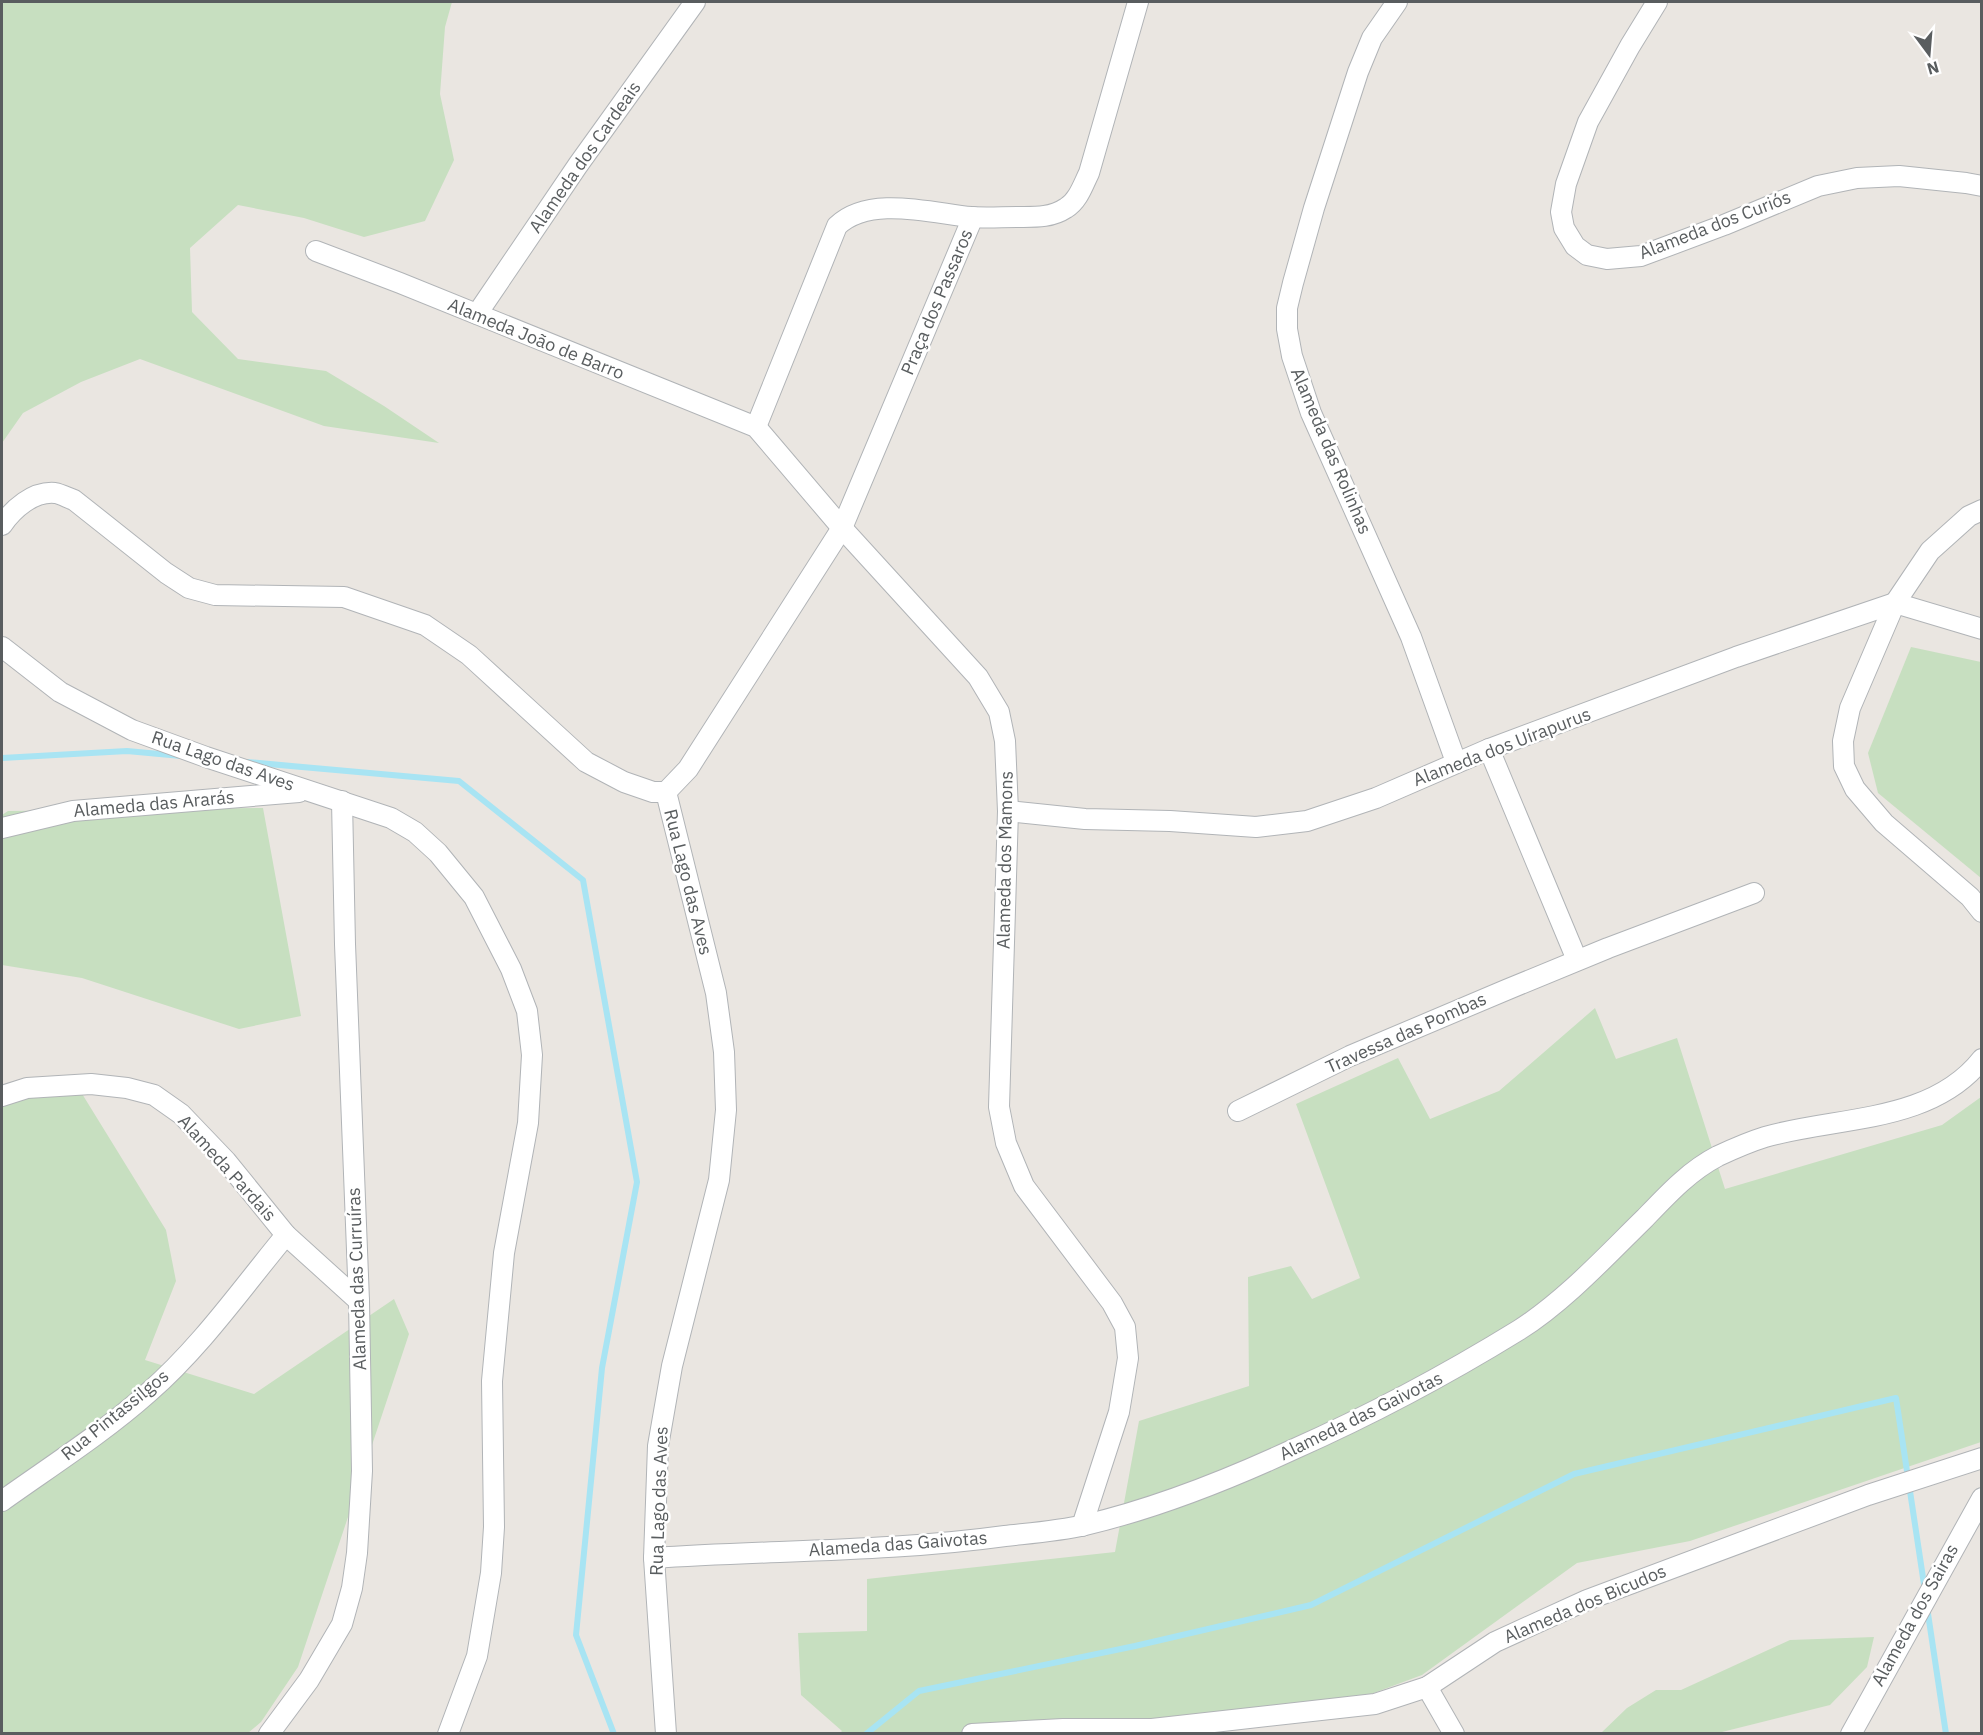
<svg xmlns="http://www.w3.org/2000/svg" width="1983" height="1735" viewBox="0 0 1983 1735" font-family="'IBM Plex Sans',sans-serif">
<style>
.green{fill:#c7dfc0}
.lines{fill:none;stroke-linecap:round;stroke-linejoin:round}
.stream{stroke:#a8e4f3;stroke-width:6}
.minor-casing{stroke:#b1b4b7;stroke-width:22}
.minor{stroke:#fff;stroke-width:20}
.labels{text-anchor:middle;stroke-width:5;stroke-linejoin:round;paint-order:stroke}
.street-label{font-size:18px;fill:#595d5f;stroke:#fff}
</style>
<rect width="100%" height="100%" fill="#eae6e1"/>
<!-- green -->
<g class="green">
<path d="M2,2h450l-7,25 -5,67 14,66 -29,61 -61,16 -60,-19 -66,-13 -48,43 2,64 46,47 88,12 58,35 55,37 -115,-17 -184,-67 -59,23 -58,31 -21,30z"/>
<path d="M1911,647l70,15v216l-103,-85 -10,-40z"/>
<path d="M263,808l38,208 -62,13 -157,-51 -80,-13v-150l6,-4z"/>
<path d="M1595,1008l21,51 61,-21 48,151 217,-64 39,-28v345l-291,99 -113,22 -155,112 -59,22 -219,36h-304l2,-2 -41,-36 -3,-62 69,-2v-52l248,-27 24,-131 110,-35 -1,-109 43,-11 21,33 48,-21 -64,-174 102,-46 32,61 69,-28z"/>
<path d="M76,1084l90,146 10,51 -31,79 109,34 140,-95 15,35 -111,333 -37,55 -13,11h-246v-633z"/>
<path d="M1874,1637l-7,30 -37,38 -112,28h-117l26,-25 29,-18h25l109,-50z"/>
</g>
<g class="lines">
<!-- stream -->
<g class="stream">
<path d="M2,758l125,-7 54,5"/>
<path d="M247,762l212,19 124,99 54,302 -35,186 -26,267 38,99"/>
<path d="M1927,1607l19,127"/>
<path d="M866,1734l53,-43 216,-45 176,-41 263,-131 322,-76 29,193"/>
</g>
<!-- minor casing -->
<g class="minor-casing">
<g id="minor">
<path d="M1397,2l-25,36 -14,34 -44,136 -21,75 -6,25v21l5,27 19,57 100,224 45,125"/>
<path d="M1657,2l-27,44 -42,76 -22,62 -5,28 3,16 11,18 12,9 20,4 34,-3 83,-31 94,-39 39,-8 42,-2 67,7 16,3"/>
<path d="M316,251l84,32 356,144 86,101 136,149 21,35 6,29 3,70 -9,296 7,36 18,43 88,117 13,24 3,31 -9,54 -37,114"/>
<path d="M477,314l101,-149 117,-163"/>
<path d="M756,427l81,-201c32,-31 94,-13 134,-9 15,1 31,0 46,0 18,0 34,1 49,-9 12,-7 17,-23 23,-35l49,-171"/>
<path d="M1982,510l-13,6 -39,35 -35,52 -45,105 -7,33 1,25 11,23 29,34 86,74 12,15"/>
<path d="M2,525c11,-16 31,-34 53,-32 6,1 13,5 19,7l92,73 23,15 26,7 129,2 81,28 44,30 117,107 38,20 29,10h13l50,201 8,59 2,58 -7,70 -47,186 -14,80 -4,112 12,176"/>
<path d="M2,647l58,45 72,38 74,27 185,61 24,14 23,21 36,44 37,72 16,42 5,44 -4,68 -24,130 -12,128 2,146 -3,46 -14,83 -29,78"/>
<path d="M1489,749l88,211"/>
<path d="M666,792l22,-23 154,-241 131,-311"/>
<path d="M1008,811l77,8 85,2 86,6 51,-6 69,-23 113,-49 247,-92 159,-54 87,26"/>
<path d="M2,828l71,-17 226,-19"/>
<path d="M2,1096l25,-8 64,-4 36,4 27,7 27,19 45,47 60,74 73,66"/>
<path d="M1238,1111l112,-55 156,-66 102,-42 146,-55"/>
<path d="M2,1501c49,-35 101,-68 146,-108 53,-46 94,-105 138,-158"/>
<path d="M654,1558c117,-8 235,-6 351,-22 27,-3 54,-5 80,-11 72,-17 140,-44 207,-75 79,-35 154,-75 227,-120 46,-29 88,-75 126,-112 22,-23 44,-47 73,-62 15,-7 31,-14 47,-19 72,-21 166,-13 217,-78"/>
<path d="M1427,1687l27,47"/>
<path d="M269,1734l40,-54 33,-56 10,-36 5,-35 5,-82 -3,-170 -14,-357 -3,-143"/>
<path d="M972,1734l91,-5h89l223,-25 52,-17 68,-45 92,-42 281,-105 114,-37"/>
<path d="M1851,1734l131,-236"/>
</g>
</g>
<!-- minor -->
<use href="#minor" class="minor"/>
</g>
<g class="labels">
<!-- street labels -->
<g class="street-label">
<text transform="translate(585 157) rotate(-55)" y="6">Alameda dos Cardeais</text>
<text transform="translate(1715 225) rotate(-21)" y="6">Alameda dos Curiós</text>
<text transform="translate(937 302) rotate(-67)" y="6">Praça dos Passaros</text>
<text transform="translate(536 339) rotate(22)" y="6">Alameda João de Barro</text>
<text transform="translate(1331 451) rotate(67)" y="6">Alameda das Rolinhas</text>
<text transform="translate(1502 747) rotate(-21)" y="6">Alameda dos Uírapurus</text>
<text transform="translate(223 761) rotate(19)" y="6">Rua Lago das Aves</text>
<text transform="translate(154 804) rotate(-5)" y="6">Alameda das Ararás</text>
<text transform="translate(1005 860) rotate(-89)" y="6">Alameda dos Mamons</text>
<text transform="translate(688 882) rotate(76)" y="6">Rua Lago das Aves</text>
<text transform="translate(1406 1033) rotate(-24)" y="6">Travessa das Pombas</text>
<text transform="translate(227 1168) rotate(48)" y="6">Alameda Pardais</text>
<text transform="translate(357 1279) rotate(-92)" y="6">Alameda das Curruíras</text>
<text transform="translate(115 1415) rotate(-39)" y="6">Rua Pintassilgos</text>
<text transform="translate(1361 1416) rotate(-26)" y="6">Alameda das Gaivotas</text>
<text transform="translate(659 1501) rotate(-88)" y="6">Rua Lago das Aves</text>
<text transform="translate(898 1544) rotate(-4)" y="6">Alameda das Gaivotas</text>
<text transform="translate(1585 1604) rotate(-23)" y="6">Alameda dos Bicudos</text>
<text transform="translate(1915 1615) rotate(-61)" y="6">Alameda dos Sairas</text>
</g>
</g>
<!-- border -->
<rect width="1983" height="1735" fill="none" stroke="#595d5f" stroke-width="6"/>
<!-- north arrow -->
<g transform="translate(1929 54) rotate(164)" stroke="#ffffff" stroke-width="4.5" paint-order="stroke">
<path d="M0-4.5L10 22L0 15L-10 22Z" fill="#595d5f"/>
<text y="-9" font-size="16" font-weight="bold" text-anchor="middle" fill="#595d5f">N</text>
</g>
</svg>
